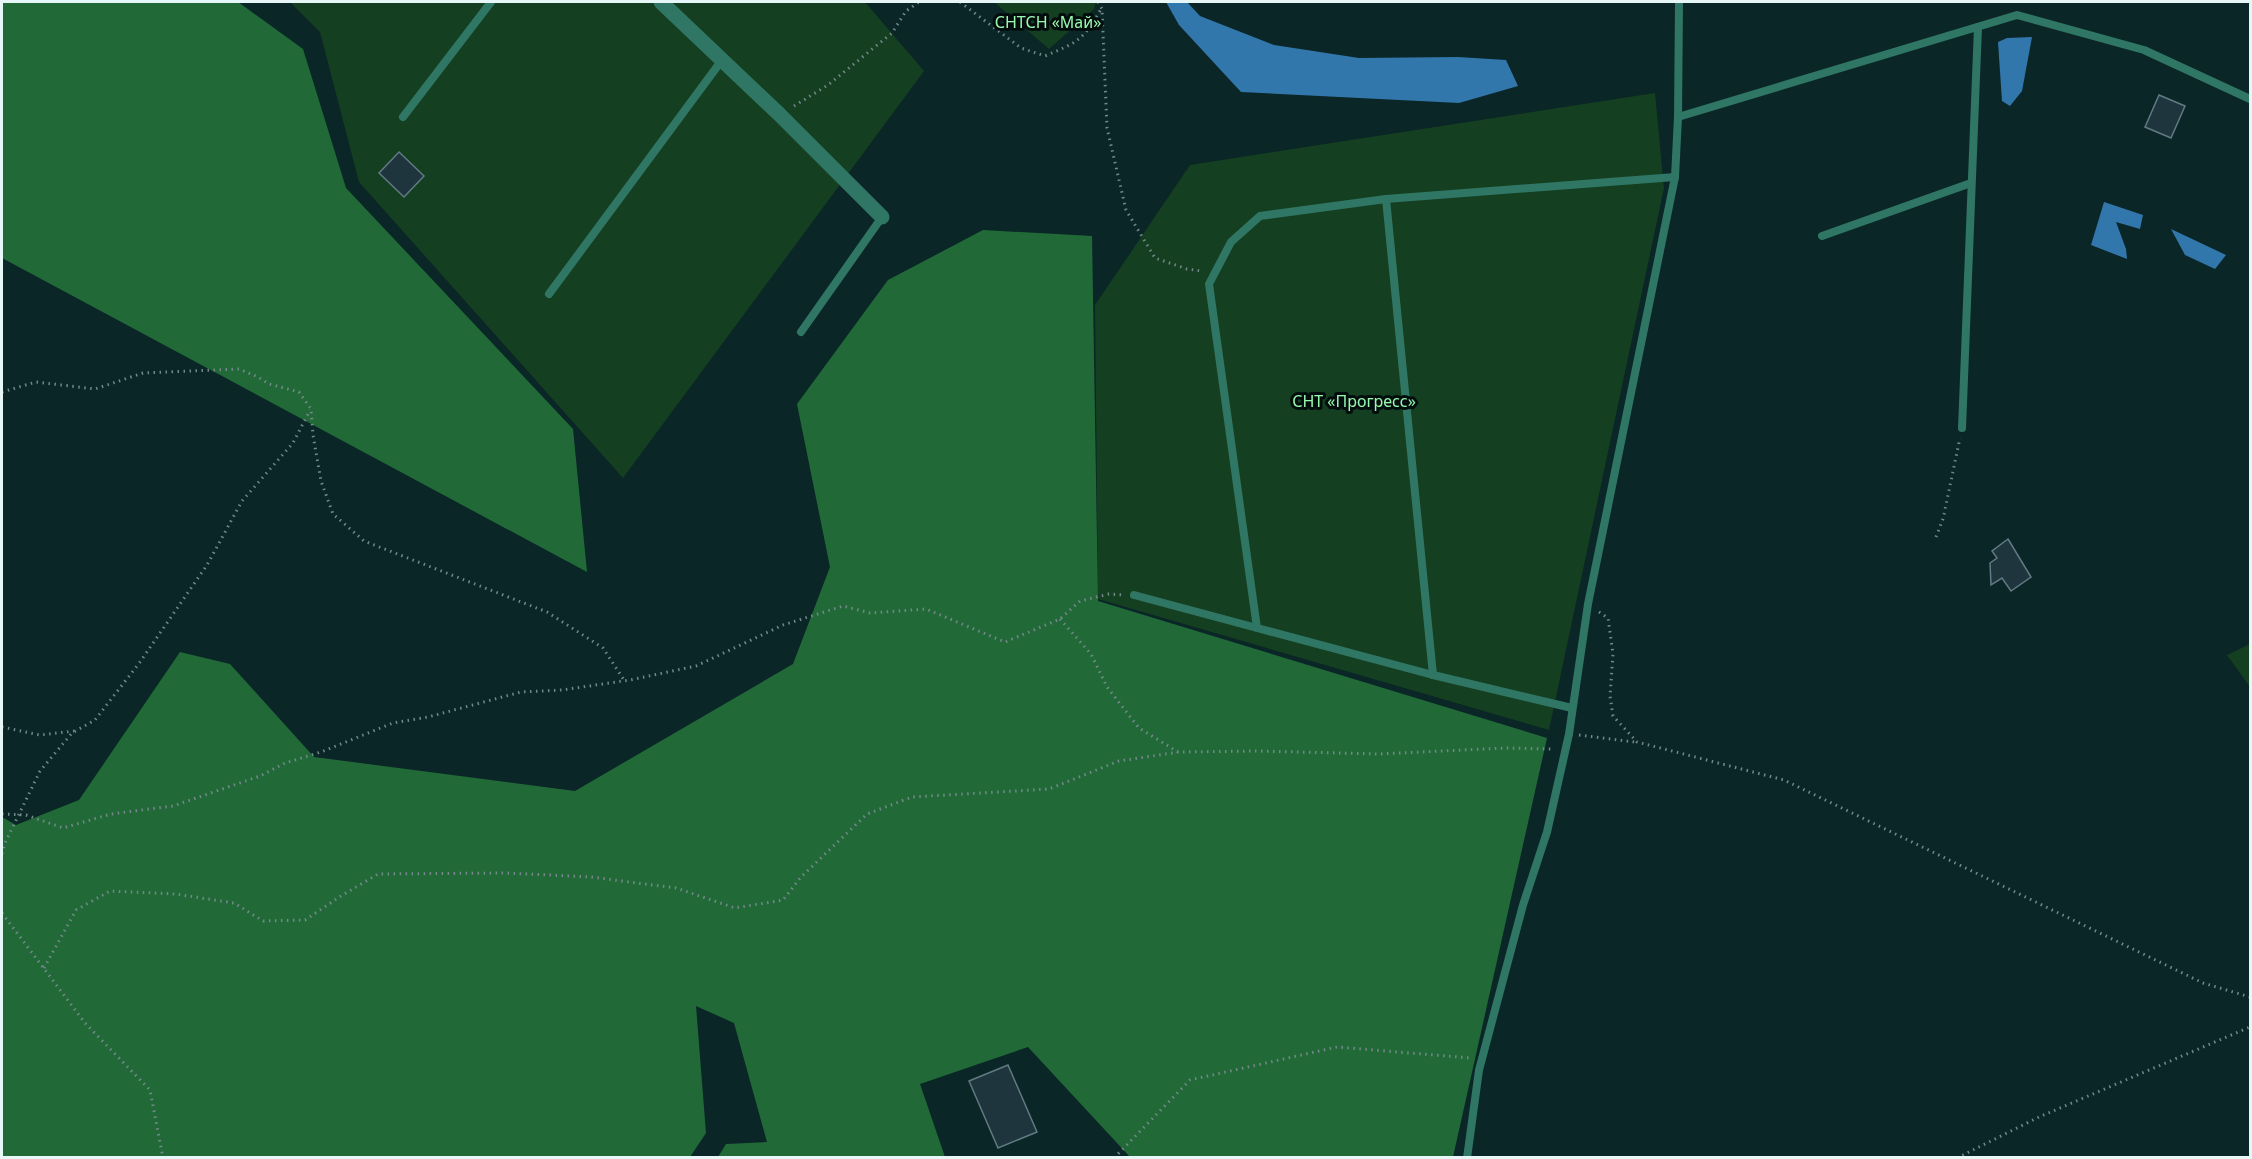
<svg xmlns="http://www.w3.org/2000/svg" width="2252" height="1159" viewBox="0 0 2252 1159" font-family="'Noto Sans',sans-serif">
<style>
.green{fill:#143f21}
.forest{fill:#216a38}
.water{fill:#3277ac}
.building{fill:#1e353d;stroke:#617a83;stroke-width:1.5}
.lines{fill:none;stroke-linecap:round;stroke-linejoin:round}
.path{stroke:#738889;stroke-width:3;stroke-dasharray:1.5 4.5;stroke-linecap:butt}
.service{stroke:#307664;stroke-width:8}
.minor{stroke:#307664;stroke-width:15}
.labels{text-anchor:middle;stroke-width:6;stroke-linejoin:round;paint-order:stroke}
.park-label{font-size:16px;fill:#98f9af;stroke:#040d0e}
</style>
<rect width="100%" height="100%" fill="#0b2627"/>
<!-- green -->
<g class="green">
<path d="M290,2h575l59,69 -301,407 -264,-296 -39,-150z"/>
<path d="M994,2h102l-2,7 -45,40z"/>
<path d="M1655,93l9,95 -115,542 -451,-131 -3,-294 95,-140z"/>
<path d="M2250,644v43l-23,-32z"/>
</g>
<!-- forest -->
<g class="forest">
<path d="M2,2h236l65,47 43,139 227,241 14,143 -585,-314z"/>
<path d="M983,230l109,6 6,365 449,137 -94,419h-323l-102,-110 -108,37 25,73h-227l8,-13 41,-2 -33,-119 -38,-17 10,127 -16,24h-688v-340l14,8 63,-25 101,-148 50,12 84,93 261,34 218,-127 37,-97 -33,-163 91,-124z"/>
</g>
<!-- water -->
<g class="water">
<path d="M1166,2h21l13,14 74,29 85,13 99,-1 48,3 12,26 -59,17 -218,-11 -62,-67z"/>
<path d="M2032,37l-10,54 -12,15 -8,-5 -4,-59 9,-4z"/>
<path d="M2104,202l39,13 -3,14 -24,-7 10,27 1,10 -36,-14z"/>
<path d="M2171,229l55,26 -11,14 -30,-14z"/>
</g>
<!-- building -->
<g class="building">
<path d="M2159,95l26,11 -14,32 -26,-11z"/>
<path d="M399,152l25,24 -20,21 -25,-24z"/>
<path d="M2008,539l23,38 -20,14 -9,-13 -11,7 -1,-22 7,-5 -5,-7z"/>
<path d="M1008,1065l29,67 -39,16 -29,-67z"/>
</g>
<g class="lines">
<!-- path -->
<g class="path">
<path d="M960,2l61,46 24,8c31,-13 39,-16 56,-47"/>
<path d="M1098,2l4,7 5,119 19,82 29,48 32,11 15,2"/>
<path d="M794,106l34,-21 64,-52 14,-22 13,-9"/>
<path d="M2,392l34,-10 59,7 48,-16 96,-4 19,8 11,7 30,8 12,17 2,26 8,46 12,33 31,27 183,71 56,36 21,32"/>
<path d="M1936,537l7,-18 17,-81"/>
<path d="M1599,612l9,6 5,36 -3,42 3,20 24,26 147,38 419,203 47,14"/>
<path d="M1060,619l31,35 16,33 32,41 39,24"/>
<path d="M2,727l38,8 34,-4"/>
<path d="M1579,735l56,7"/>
<path d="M2,814l24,1 37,13 48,-14 62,-8 87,-30 25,-13 36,-11 72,-29 35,-6 93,-25 41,-2 68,-10 66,-14 87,-41 60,-19 27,7 56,-4 79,33 55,-23 20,-18 29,-7 14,1"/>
<path d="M2,854l3,-11 35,-72 32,-38 23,-13 45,-58 67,-97 35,-64 51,-58 17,-33"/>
<path d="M2,913l83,110 65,67 13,68"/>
<path d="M44,968l32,-58 34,-19 65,3 59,9 29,18 42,-1 36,-24 37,-22 128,-1 85,4 85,11 59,20 48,-8 18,-23 66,-63 45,-17 137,-8 70,-28 60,-9 78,-1 122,3 126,-6 48,1"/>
<path d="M1114,1158l76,-78 147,-33 134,11"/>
<path d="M1957,1158l82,-41 211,-90"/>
</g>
<!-- service -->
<g class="service">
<path d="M403,117l88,-115"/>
<path d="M1678,117l1,-115"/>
<path d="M1386,199l47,476"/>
<path d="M1822,236l149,-53"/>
<path d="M549,294l173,-234"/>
<path d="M801,332l81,-115"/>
<path d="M1962,428l16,-401"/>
<path d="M1134,595l123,33"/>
<path d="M1572,708l-139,-33 -176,-47 -48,-344 22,-42 29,-26 126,-17 289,-22"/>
<path d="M1467,1158l12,-88 44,-165 24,-73 22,-98 19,-130 87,-427 3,-60 339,-102 127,35 106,49"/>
</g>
<!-- minor -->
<path class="minor" d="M661,2l119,113 102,102"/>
</g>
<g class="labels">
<!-- park labels -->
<g class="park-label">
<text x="1048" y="28">СНТСН «Май»</text>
<text x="1354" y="407">СНТ «Прогресс»</text>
</g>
</g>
<!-- border -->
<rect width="2252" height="1159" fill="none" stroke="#e7f7f7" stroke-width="6"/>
</svg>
